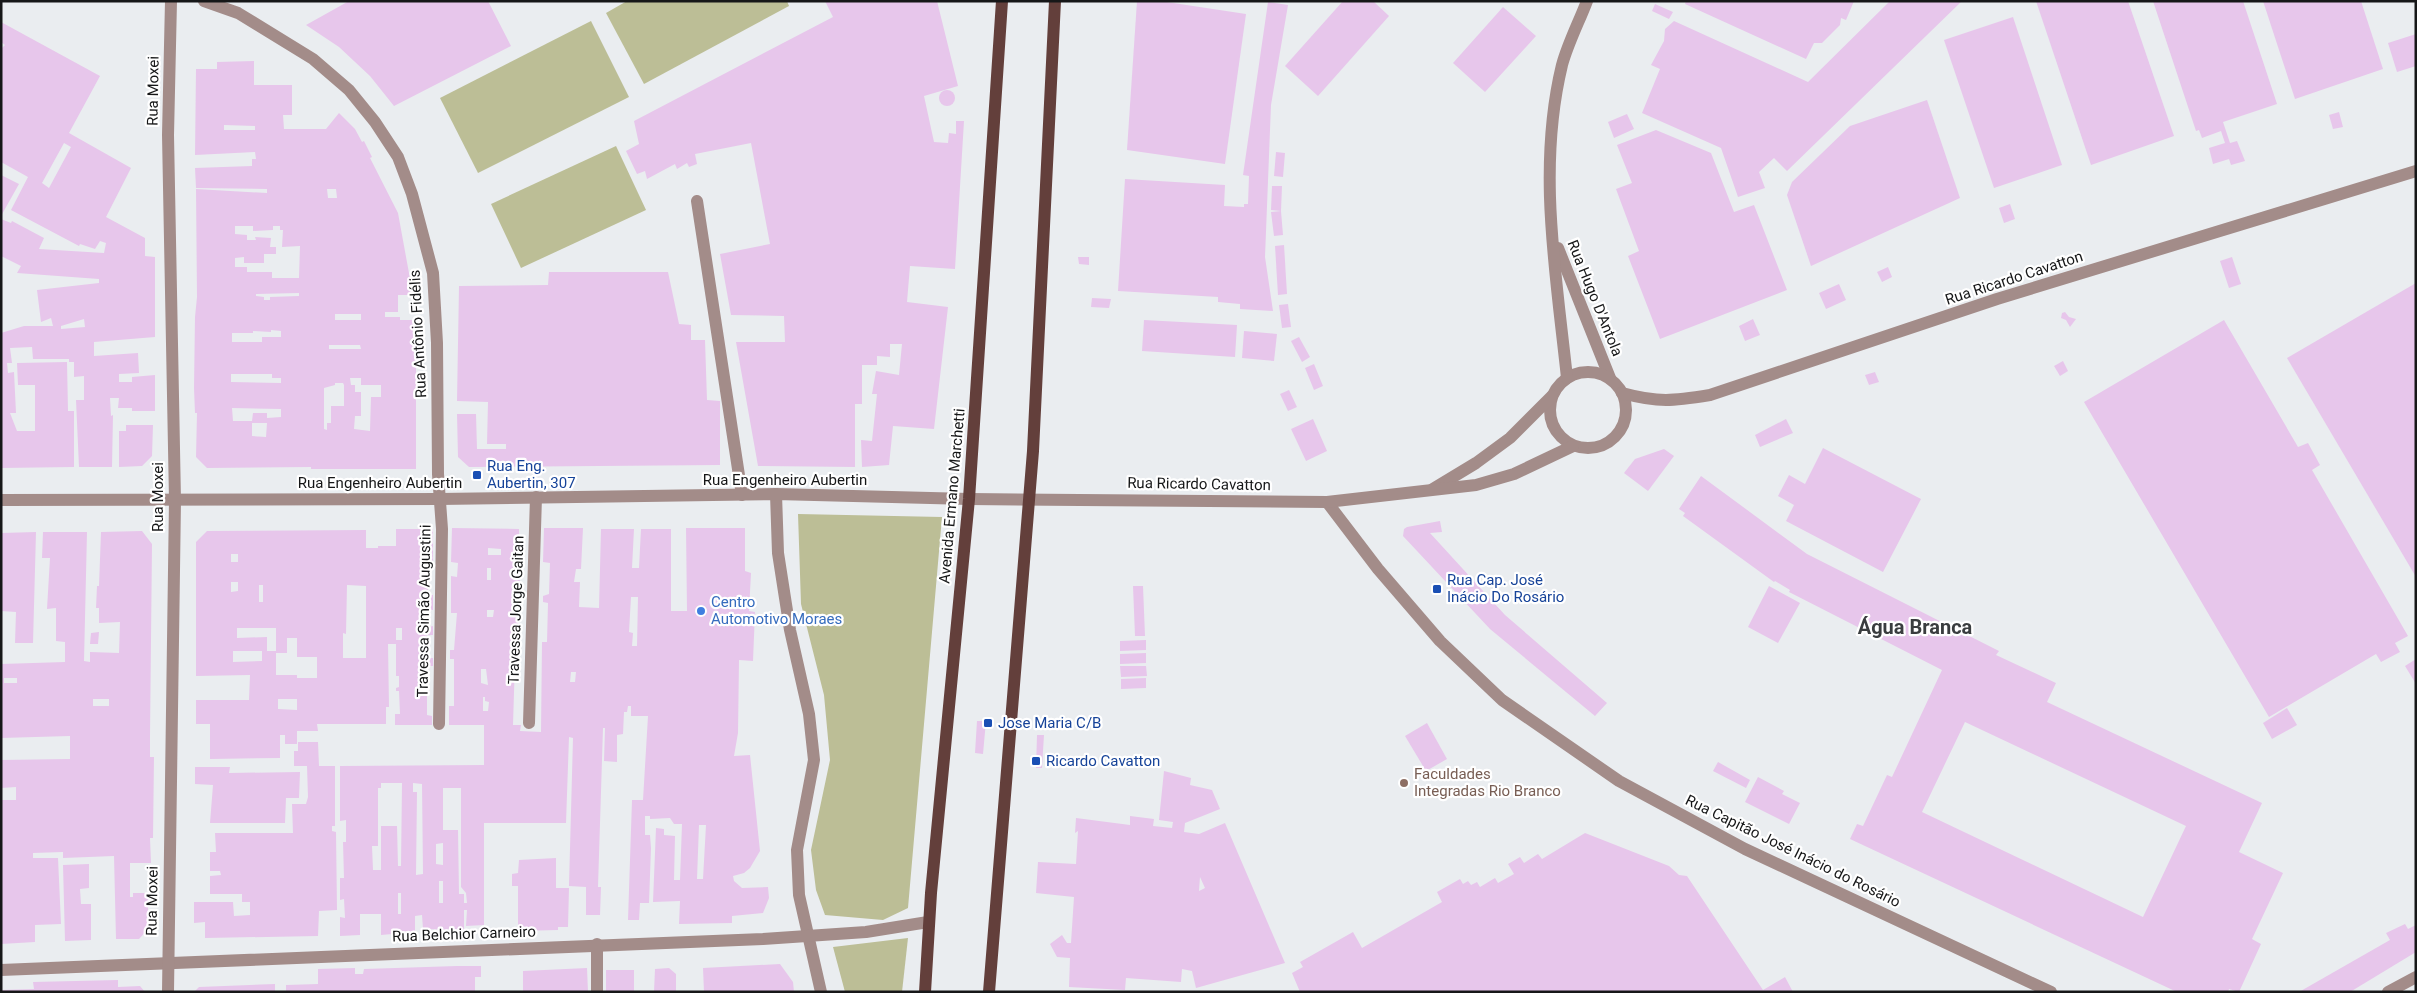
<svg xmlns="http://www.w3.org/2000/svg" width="2417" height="993" viewBox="0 0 2417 993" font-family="Roboto,sans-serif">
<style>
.green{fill:#bcbe96}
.building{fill:#e7c6eb;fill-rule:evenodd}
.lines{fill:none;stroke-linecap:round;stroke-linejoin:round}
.minor{stroke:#a38c89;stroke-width:12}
.tertiary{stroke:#a38c89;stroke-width:12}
.primary{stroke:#633f3b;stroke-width:12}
.transit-dot{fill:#1a4fb4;stroke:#fff;stroke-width:2}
.shop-dot{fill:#3f7fe0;stroke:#fff;stroke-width:2}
.education-dot{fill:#8d6e63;stroke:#fff;stroke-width:2}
.labels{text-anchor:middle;stroke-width:4.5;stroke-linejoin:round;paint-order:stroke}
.street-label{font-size:15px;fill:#161718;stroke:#fff}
.transit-label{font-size:15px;fill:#164399;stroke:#fff;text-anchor:start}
.shop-label{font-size:15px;fill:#366cbe;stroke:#fff;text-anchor:start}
.education-label{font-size:15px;fill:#785e54;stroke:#fff;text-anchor:start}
.district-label{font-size:20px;font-weight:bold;fill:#3a3d3f;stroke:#fff}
</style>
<rect width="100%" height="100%" fill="#eaedf0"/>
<!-- green -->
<g class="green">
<path d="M627,1h160l2,5 -145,78 -38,-71z"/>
<path d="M591,21l38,76 -151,76 -38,-75z"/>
<path d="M616,146l30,64 -125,58 -30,-64z"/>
<path d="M798,514l144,3 -34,391 -25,12 -58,-5 -9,-25 -5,-40 19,-90 -6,-65 -23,-91z"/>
<path d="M908,938l-6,54h-57l-12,-45z"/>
</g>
<!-- building -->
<g class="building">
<path d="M349,1h139l23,45 -117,60 -24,-30 -31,-29 -33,-22z"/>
<path d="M825,1h112l21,85 -34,10 10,46 14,1 1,-10 7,1v-13h8l-9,148 -45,-3 -3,36 41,5 -14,122 -41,-3 -4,39 -27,2 -1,-27 11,1 5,-47h-5l4,-23 23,4 3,-31h-12v13l-13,-1v9h-15v39h-7v63l-97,-1 -22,-124h49l-1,-26 -53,-1 -11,-61 50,-10 -19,-101 -56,11 2,10 -8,3 -2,-4 -10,6 -2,-5 -28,15 -2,-8 -8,3 -11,-23 13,-7 -5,-23 199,-104z"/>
<path d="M1137,1h23l86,13 -21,150 -98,-14z"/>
<path d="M1343,1h30l16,15 -71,80 -33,-30z"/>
<path d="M1686,1h168l-8,19 -5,-2 -1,7 -18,18h-8l-8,16 -121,-55z"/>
<path d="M1890,1h72l-175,170 -13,-13 -15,14 6,16 -27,9 -17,-49 -79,-35 18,-44 -9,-4 13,-24 1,-12 9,-8 134,61z"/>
<path d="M2036,1h92l46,135 -83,29z"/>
<path d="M2153,1h90l34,103 -54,18 7,21 7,-2 8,20 -14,4 -2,-6 -16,5 -4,-16 16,-5 -4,-12 -19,7 -3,-8 -3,1z"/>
<path d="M2263,1h98l22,68 -88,30z"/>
<path d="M1268,2l20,3 -17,100 -6,152 8,54 -33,-2v-5l-22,-2v-5l-100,-6 7,-112 100,6 -1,21 20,1v-3h4l1,-28 -6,-1z"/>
<path d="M1655,4l18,8 -4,7 -17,-8z"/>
<path d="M1503,7l33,29 -51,56 -32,-29z"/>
<path d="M2013,17l49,148 -68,23 -50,-148z"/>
<path d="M1,22l99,54 -31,57 62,35 -25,49 39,21v18l10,1v80l-61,5v14l44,-3 1,20 -20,1v8h13v-5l23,-2v36h-23v-3h-14l1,-10h-9l1,18 2,-1 -1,52h-33l-3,-67h8v-24l-10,1v-15h-5v-3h-36l-1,-12 -22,1 2,15h-5l1,10 6,-1 2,41h-6l7,18h18v-46h-17l-1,-22 50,-1 1,49h6v56l-73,1v-135l23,-7h29l-2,-8 -10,4 -4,-32 62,-7v-4l-82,-6 4,-7 -20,-10v-37l10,4 1,-2 32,17 -5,11 65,4 2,-10 -6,-2 -5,8 -15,-5 -1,2 -68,-36 17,-33 -27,-15v-113l4,-4 -4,-3zM64,143l7,4 -22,41 -7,-5zM84,319l1,8 -24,2v-3z"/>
<path d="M2416,34v32l-19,6 -9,-29z"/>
<path d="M254,61v24h38v30h-9l1,14h42l13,-16 16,16 7,13 2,-1 8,16 -2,1 28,55 15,82h-15v17h-13v5h15v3h16v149h-105v-2l-104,1 -11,-11 1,-44h-2l-1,-25 1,-71 2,-20 -1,-108 71,4v-4l-71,-1 -1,-20 57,-2v-7h4l-1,-7 -60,3 1,-86h21v-7zM224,125l31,1v4h-31zM327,189h9l1,9h-9zM235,226h18v5l20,-1v-4h7v4h3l-1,17 18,-1 -1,32h-27v-6h-25v-5h-12v-9l9,-1v6h20v-9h12v-7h-6l1,-9 -16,-1 1,3h-9v-5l-12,-1zM299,293v3l-29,1v3h-6v-3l-8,-1v-2zM335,314h26v6h-26zM271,330l10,1v6h-19v5h-30v-9h21v-2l18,1zM329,345h31l1,4h-32zM231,374h41v4h9v5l-50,-1zM350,378h11v7h20v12h-10l-1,34 -16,-2 1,-13h6v-24h-6v-7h-4zM335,383h8l1,2v21h-13v17h-4v7l-3,-1v-41l11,-3zM232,408l49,1v8l-14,1v-5h-14l-1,8h-19zM252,423h15l-1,14 -14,-1z"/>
<circle cx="947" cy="98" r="8"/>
<path d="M1927,100l33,98 -149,68 -24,-71 5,-13 58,-56z"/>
<path d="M2339,112l4,15 -10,2 -4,-14z"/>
<path d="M1627,114l7,15 -20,9 -6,-16z"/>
<path d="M1656,130l55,23 23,59 20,-7 33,85 -127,49 -32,-83 11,-5 -23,-62 16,-6 -15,-38z"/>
<path d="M1276,152l9,1 -2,24 -9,-1z"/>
<path d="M1,175l18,9 -18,32z"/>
<path d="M1272,186h10l-1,25 -10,-1z"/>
<path d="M2010,204l5,15 -11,4 -5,-15z"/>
<path d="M1281,211l2,24 -9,1 -3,-24z"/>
<path d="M1284,245l3,49 -9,1 -3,-49z"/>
<path d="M1078,257h11v8l-10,-1z"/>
<path d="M2232,257l9,27 -12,4 -9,-27z"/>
<path d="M1888,267l4,10 -10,5 -5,-10z"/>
<path d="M549,272h119l11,52 12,1v15h14l2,60 13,1v64l-251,2 -11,-10 -1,-43h19l1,35h29v-5h-19l1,-42 -31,-1 2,-115 89,-1z"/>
<path d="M2416,283v294l-129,-219z"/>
<path d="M1839,284l7,16 -20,9 -7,-16z"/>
<path d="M1092,298l19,1 -2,9 -18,-1z"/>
<path d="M1288,304l3,23 -9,1 -3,-23z"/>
<path d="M2065,312l4,5 7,2 -6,8 -4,-7 -5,-2 1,-5z"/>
<path d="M1753,319l7,16 -15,6 -6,-15z"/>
<path d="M1144,320l93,5 -2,32 -93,-6z"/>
<path d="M2224,320l74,127 10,-4 12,22 -8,5 96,166 -13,7 5,9 -19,10 -5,-8 -107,63 -185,-315z"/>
<path d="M1244,331l33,3 -3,27 -32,-3z"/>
<path d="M1299,337l11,20 -8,5 -11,-21z"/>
<path d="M2063,361l5,10 -8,5 -6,-10z"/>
<path d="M1314,364l9,22 -9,4 -9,-22z"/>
<path d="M1875,372l4,10 -10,3 -4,-10z"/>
<path d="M1289,390l8,17 -9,4 -8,-17z"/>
<path d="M1313,419l14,32 -21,10 -15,-32z"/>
<path d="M1786,419l7,14 -33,14 -5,-12z"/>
<path d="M126,425h27l-1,31 -10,10 -23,1v-36h7z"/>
<path d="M1823,448l98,51 -38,73 -97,-51 8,-16 -16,-9 11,-21 16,9z"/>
<path d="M1664,449l10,7 -26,35 -24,-18 11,-14z"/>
<path d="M1701,476l106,78 192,97 -3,4 60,28 -9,19 215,101 -23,49 44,21 -31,66 9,5 -22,48 -10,-3 -1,3h-51l-327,-153 7,-15 6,2 24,-51 5,2 50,-107 -153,-78 1,-2 -15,-9 -1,1 -91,-66 2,-3 -6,-4zM1965,722l221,104 -43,91 -221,-105z"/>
<path d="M1440,521l2,11 -12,1 75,82 102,88 -12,13 -105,-87 -87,-93 1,-7 3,-2z"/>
<path d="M452,528l67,1 1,65h-2v33h-2l-3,98h8l-1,6 21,1 1,-90h5l1,-39 -5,-1v-6l6,-2 1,-31 -7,-1 1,-34h39l-2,41h-5l-2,13h6l-1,25 20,1 2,-79h33l-2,39h7l2,-39h30v82h16l-1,-83h59v43l6,2 -2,38 6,1 -2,49 -14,-1 -1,73 -4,23 16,-1 10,96 -10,17 -6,5 -11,3 1,5 8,7 26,-1 1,11 -6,15 -31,3v7l-53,1 1,-23 -27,1 3,-74 8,1v6l11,1 -1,44h6l2,-56h-8l-4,-6 -20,1v-3h-5v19h5l1,13 -2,55h-9l-1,17h-11l4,-120h11l5,-84h-17v-10h-3l-1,6h-3l-1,22 -6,1v27l-13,-1 1,-33h-2l-5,159h3l-1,28h-14v-28l-17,-1 4,-148 -4,-1 -3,86h-82v102l-18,1 1,-16h-3v20l-41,-1 -1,-14 -7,1v16l-34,3v-21h-21v21l-20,1v-19l5,1 -1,-19 -4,1v-22h4l-1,-36h3v-22l-6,1v-55l144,-1v-40h-35v-19h5v-47h-4v-9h4l3,-37h-6v-37l6,1 1,-14 -7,-1zM488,548l13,1v6h-13zM487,568h4v12h-4zM631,597h7l-1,49h-5l1,-13 -4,-1zM487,610h7l-1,7h-6zM481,669h5l2,16 -7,-2zM571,672h5l-1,10h-5zM483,697h2v4l4,1 -1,9h-5zM381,783h21l-1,83h-3l-1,-40h-16v44h-8l-1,-24h6v-58h3zM413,783l9,1 1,90 -7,1 1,-83h-4zM443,788h18v99l5,6 1,10h-3v-9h-5l-1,-64h-15zM699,825h7l-3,54h-6zM443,843v22l-7,-1v-20zM439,881h4v22h-4zM398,893h3v21h-3z"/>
<path d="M396,529h37v36h-5v30h5v15h-5l1,17 4,-1v9h-6v23h6v8h-6v49l5,1v9h-37v-11h5l-1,-23h-3v-3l3,-1v-11h-3v-32h-8l1,63h-3v17h-69l1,7h-21v13h-12v-9h-5v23l-70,1v-35h-14v-24h53l1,-25 -54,1v-134l11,-11 159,-1v18h12v-2h18zM231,554h7v8h-7zM231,582h7v9l-7,1zM259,585h4v17h-4zM347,585l19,1v72h-23v-25l3,1zM237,628h39v23h-9v-14l-30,1zM396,628h6v12h-6zM287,638h10v19h20v21h-20v-3h-21v-22h11zM233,651h29v10l-29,1zM278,699h19v11l-19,-1z"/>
<path d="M142,531l10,13 -2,192v21h4l-1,81h-3l1,25h-21v34h3v-4h15v36l-9,10h-23l-2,-83 -51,2v-6l-30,1v5h25l3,66 -26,1v17l-34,2v-144h15v-13l-15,1v-28l69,-1v-23l-69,2v-74l64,-2v-20l-9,-1v-33l-9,1 3,-51h-8l1,-26h44l-3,129 6,1v-10l29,1 1,-31 -21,1v-15h-3l1,-22h2l2,-54zM4,678h13v5h-13zM93,699h16v7h-16z"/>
<path d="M36,532l-3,111h-18l1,-31 -15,-1v-78z"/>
<path d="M1133,586h10l2,50h-10z"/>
<path d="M1769,586l31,17 -22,40 -30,-16z"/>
<path d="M99,632l-1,12h-8l1,-11z"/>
<path d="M1146,640v10l-26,1v-10z"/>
<path d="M1146,653v10l-26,1v-10z"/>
<path d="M2416,659v25l-11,-18z"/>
<path d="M1120,666h26l1,10 -26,1z"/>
<path d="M1146,678v10l-25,1v-10z"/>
<path d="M2287,708l10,17 -25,14 -9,-16z"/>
<path d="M977,721h9l-3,33 -8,-1z"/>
<path d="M1427,723l20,36 -21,12 -21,-35z"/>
<path d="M1037,735h7l-2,33h-6z"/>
<path d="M298,742h20l1,24h16v60h-3v5l4,1 1,78 -18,1 -1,25 -113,2v-16l-11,1v-21h39l1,14 16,-1v-13h-8v-8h-32v-18l11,-1 -1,-4h-10v-19h6l-1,-19h78l-1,-29h14l2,-7 -1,-31h-13v-15h4z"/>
<path d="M1718,762l32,18 -4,8 -33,-17z"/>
<path d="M195,767h35l-1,6 71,-1 -1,26h-13l-1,25h-75l3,-38 -18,-1z"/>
<path d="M1164,771l27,7 -1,7 22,5 8,19 -35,14 -1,9 15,2 26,-11 60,140 -89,25 -4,-17 -10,-2 -1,13 -55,-4 -1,12 -56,-3 1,-29 -13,-1 -7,-13 12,-9 5,8h4l3,-46 -38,-4 2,-31 38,2 2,-33 -3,2 1,-15 54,7v-9l24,3 -1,7 19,2 1,-6 -14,-2zM1200,877l5,11 -6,3z"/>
<path d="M1758,777l26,14 -2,3 18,9 -11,21 -44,-22z"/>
<path d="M1585,833l84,33 10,9 8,1 76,114 22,-13 8,15h-493l-8,-19 11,-6 -3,-5 53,-30 9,16 80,-46 -5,-10 23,-13 3,5 5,-3 3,4 6,-3 3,5 15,-9 3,5 16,-9 -6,-10 12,-7 4,6 14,-9 4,5z"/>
<path d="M556,858v30h13l-1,39h-10v3l-40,1v-45h-6v-12l6,-1 1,-13z"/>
<path d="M89,864v24l-9,1 1,15h10v36l-26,1 -2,-76z"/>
<path d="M2405,924l3,5 8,-4v27l-66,40h-51l91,-52 -4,-7z"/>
<path d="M780,964l13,18 1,10h-90l-1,-24z"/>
<path d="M457,966h24v11h-6v15h-189v-7l32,-1v-15l37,-1v6h8l1,-5z"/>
<path d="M587,968l1,24h-65v-21z"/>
<path d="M669,968l7,6v18h-22l1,-23z"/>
<rect x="606" y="970" width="28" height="22"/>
<path d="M118,980v7l22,-1 5,6h-144v-2l33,-1 -1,-7z"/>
<path d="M275,984v8h-81l5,-5z"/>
</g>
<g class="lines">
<!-- minor -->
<g class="minor">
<path d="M204,1l34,12 75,46 36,31 26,32 23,35 14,37 21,79 4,70 1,131 4,55 -3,195"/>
<path d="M697,201l45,294"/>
<path d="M776,494l2,59 12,77 19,84 5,46 -17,90 2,45 22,97"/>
<path d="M1,500l439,-1 336,-5 193,5"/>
<path d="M1327,502l51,67 62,72 62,59 117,81 126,68 306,143"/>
<path d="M529,723l7,-226"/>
<path d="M1,970l762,-31 103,-7 62,-10"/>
<path d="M168,992l7,-492 -7,-365 3,-134"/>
<path d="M597,992v-48"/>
</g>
<!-- tertiary -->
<g class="tertiary">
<path d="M1558,248l52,130"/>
<circle cx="1588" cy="410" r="38"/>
<path d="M1567,378c-11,-105 -30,-210 -5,-313 6,-22 17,-43 25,-64"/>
<path d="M1622,393c37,10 51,8 88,2l287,-96 419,-128"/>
<path d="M1433,489l43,-26 34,-25 42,-42"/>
<path d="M969,499l358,3 149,-17 38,-11 59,-28"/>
<path d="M2388,992l28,-15"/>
</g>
<!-- primary -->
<g class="primary">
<path d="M925,992l6,-99 38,-394 33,-498"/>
<path d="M989,992l44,-541 22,-450"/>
</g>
</g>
<!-- markers -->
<g class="transit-dot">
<rect x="472" y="470" width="10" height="10" rx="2.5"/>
<rect x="1432" y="584" width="10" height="10" rx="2.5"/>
<rect x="983" y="718" width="10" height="10" rx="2.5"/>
<rect x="1031" y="756" width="10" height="10" rx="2.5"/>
</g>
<circle class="shop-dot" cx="701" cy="611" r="5"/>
<circle class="education-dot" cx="1404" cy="783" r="5"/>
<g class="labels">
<!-- street labels -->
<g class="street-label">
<text transform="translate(153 91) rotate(-89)" y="5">Rua Moxei</text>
<text transform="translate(2014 278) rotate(-18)" y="5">Rua Ricardo Cavatton</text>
<text transform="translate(1595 298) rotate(68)" y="5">Rua Hugo D'Antola</text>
<text transform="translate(418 334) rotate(-93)" y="5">Rua Antônio Fidélis</text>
<text x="785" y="485">Rua Engenheiro Aubertin</text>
<text x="380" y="488">Rua Engenheiro Aubertin</text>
<text transform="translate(1199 484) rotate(1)" y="5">Rua Ricardo Cavatton</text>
<text transform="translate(952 496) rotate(-85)" y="5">Avenida Ermano Marchetti</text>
<text transform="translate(158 497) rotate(-90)" y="5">Rua Moxei</text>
<text transform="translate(516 610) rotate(-88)" y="5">Travessa Jorge Gaitan</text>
<text transform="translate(424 611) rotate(-89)" y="5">Travessa Simão Augustini</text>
<text transform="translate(1793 851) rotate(26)" y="5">Rua Capitão José Inácio do Rosário</text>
<text transform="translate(152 901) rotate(-89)" y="5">Rua Moxei</text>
<text transform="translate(464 934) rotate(-2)" y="5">Rua Belchior Carneiro</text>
</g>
<!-- transit labels -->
<g class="transit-label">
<text x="487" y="471">Rua Eng.<tspan x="487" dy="17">Aubertin, 307</tspan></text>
<text x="1447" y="585">Rua Cap. José<tspan x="1447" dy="17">Inácio Do Rosário</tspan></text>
<text x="998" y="728">Jose Maria C/B</text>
<text x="1046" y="766">Ricardo Cavatton</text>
</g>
<!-- shop labels -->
<g class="shop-label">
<text x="711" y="607">Centro<tspan x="711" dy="17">Automotivo Moraes</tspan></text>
</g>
<!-- education labels -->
<g class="education-label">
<text x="1414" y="779">Faculdades<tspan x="1414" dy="17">Integradas Rio Branco</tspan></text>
</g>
<!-- district labels -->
<g class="district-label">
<text x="1915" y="634">Água Branca</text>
</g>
</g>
<!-- border -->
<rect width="2417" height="993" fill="none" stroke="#161718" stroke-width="5"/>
</svg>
